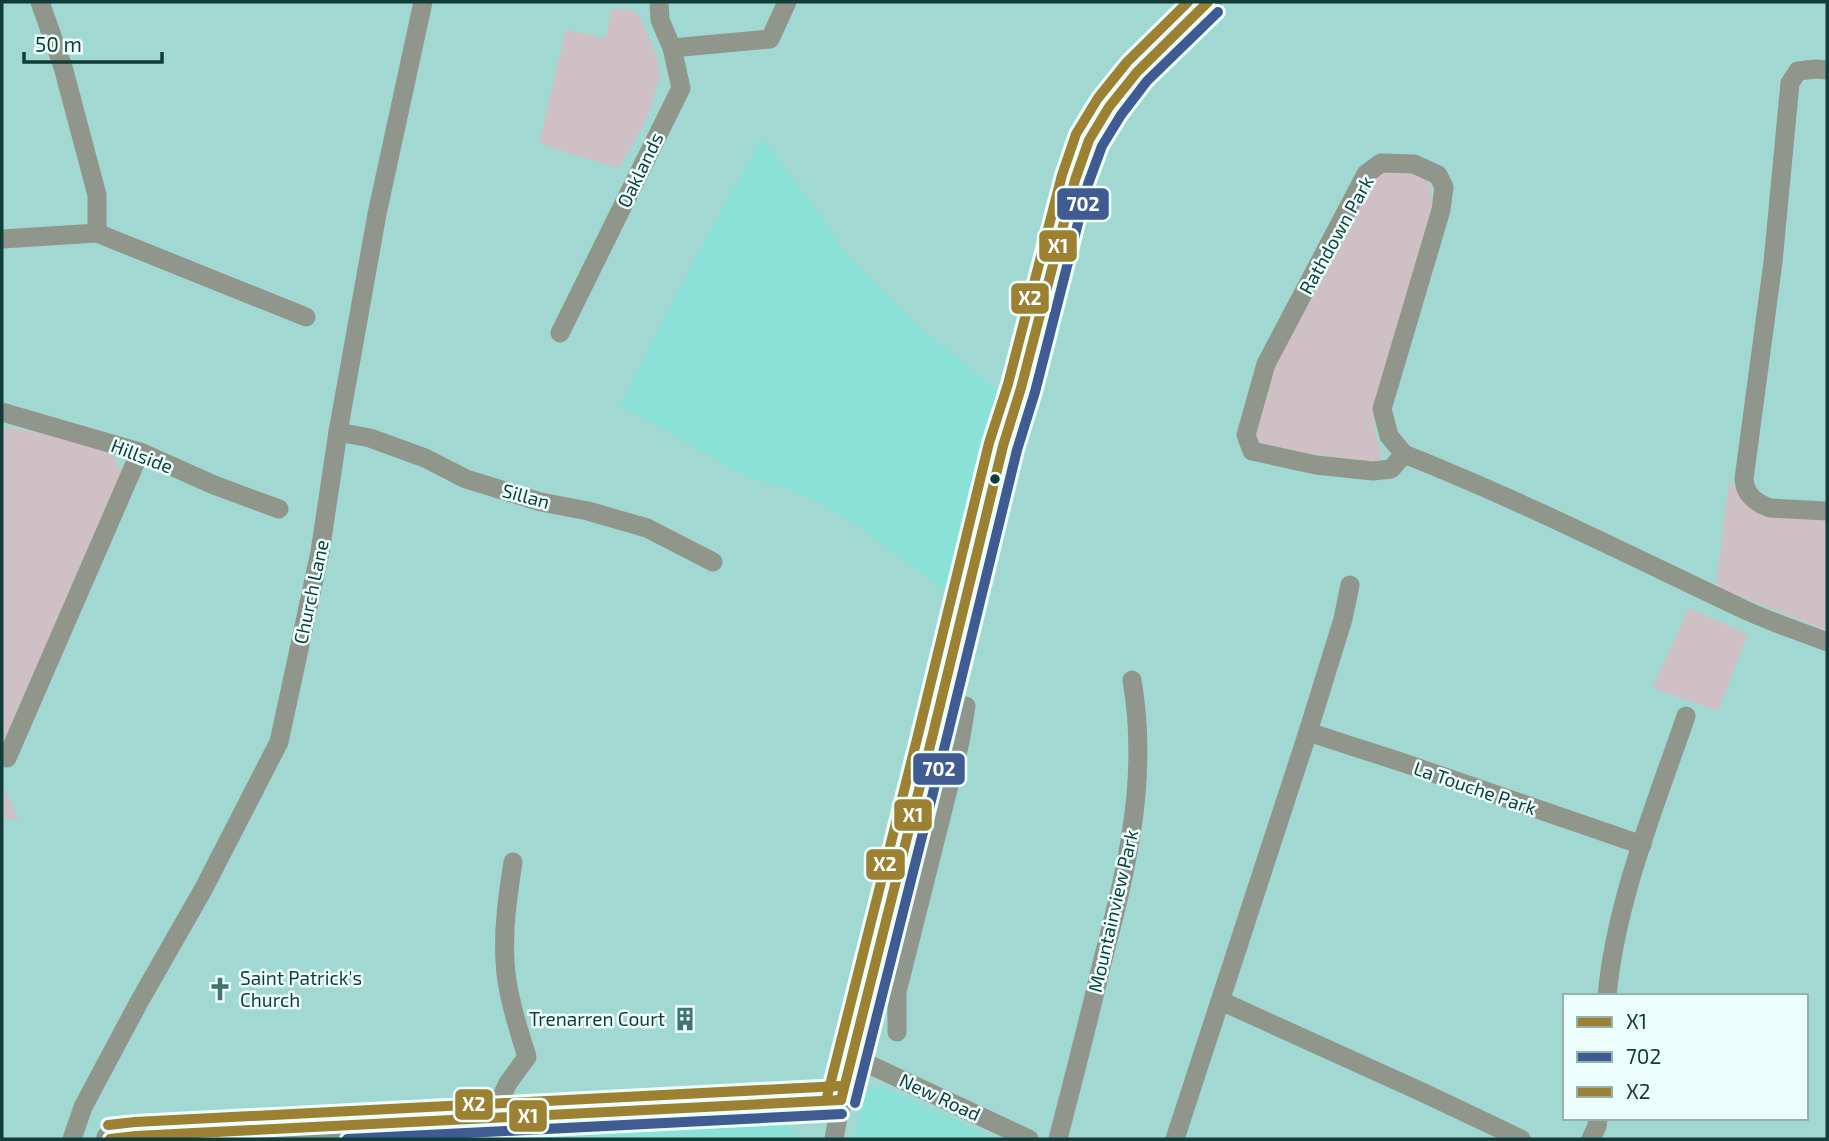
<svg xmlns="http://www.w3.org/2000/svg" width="1829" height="1141" viewBox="0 0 1829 1141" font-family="'Exo 2',sans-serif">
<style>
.built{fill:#8ae1d8}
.green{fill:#cec0c5}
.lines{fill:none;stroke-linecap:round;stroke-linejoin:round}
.minor{stroke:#90968b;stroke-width:19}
.secondary{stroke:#88958a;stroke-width:28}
.bus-1-casing{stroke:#edfffc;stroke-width:16}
.bus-2-casing{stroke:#edfffc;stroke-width:16}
.bus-3-casing{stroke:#edfffc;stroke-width:16}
.bus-1{stroke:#9c8132;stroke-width:10}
.bus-2{stroke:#3f5b92;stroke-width:10}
.bus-3{stroke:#9c8132;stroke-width:10}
.bus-dot{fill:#113d39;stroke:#edfffc;stroke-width:2.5}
.labels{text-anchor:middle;stroke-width:5;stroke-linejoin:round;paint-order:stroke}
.street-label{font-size:19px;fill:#113d39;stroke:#edfffc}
.poi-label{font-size:19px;fill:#113d39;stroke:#edfffc;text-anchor:start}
.line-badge{stroke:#edfffc;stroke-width:2.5}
.badge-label{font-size:19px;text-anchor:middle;font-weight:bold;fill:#fff}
</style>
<rect width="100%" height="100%" fill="#a1d8d2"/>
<!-- built -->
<g class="built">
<path d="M762,138l68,90 10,20 84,83 76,62 -49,202 -96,-71 -48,-28 -66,-22 -121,-69 85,-165z"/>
<path d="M881,1086l113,53h-140l11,-47z"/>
<path d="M779,1121l26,18h-227v-4l54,-5z"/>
</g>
<!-- green -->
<g class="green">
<path d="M628,8l11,8 16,35 5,23 -7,27 -11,27 -24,40 -79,-24 27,-114 40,8 5,-28z"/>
<path d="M1389,167l24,3 17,12 3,22 -60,208 3,24 7,21 -9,5 -111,-14 -8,-13 22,-73 96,-182z"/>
<path d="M2,427l69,10 40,15 13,22 -122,271z"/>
<path d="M1729,480l11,15 87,22v114l-111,-44z"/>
<path d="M1689,608l59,26 -30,77 -66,-23z"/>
<path d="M2,789l3,2 14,28h-17z"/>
</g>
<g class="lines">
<!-- minor -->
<g class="minor">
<path d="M672,48l98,-9 17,-37"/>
<path d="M1827,70l-11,-1 -18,2 -8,12 -17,179 -29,217c1,16 12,24 26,29l57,3"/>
<path d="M97,233l209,84"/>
<path d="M2,239l95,-6v-38l-34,-128 -23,-65"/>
<path d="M560,333l121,-245 -9,-40 -12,-28 -1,-18"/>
<path d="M2,412l138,40 74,33 65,24"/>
<path d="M338,432l32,6 55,20 41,21 75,23 47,9 59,17 66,34"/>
<path d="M1404,454l-15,-18 -7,-27 59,-199 3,-23 -6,-12 -24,-11 -33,-1 -15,11 -100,190 -20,71 6,16 64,14 57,6 18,-2 13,-15c116,46 227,102 339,155 27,13 56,22 84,33"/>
<path d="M1308,732l90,29 244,84"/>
<path d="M7,758l133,-306"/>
<path d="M1607,996c9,-97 48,-189 79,-280"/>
<path d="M1221,1001l203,92 97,46"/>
<path d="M897,1032v-40l63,-250 6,-36"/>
<path d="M851,1056l178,83"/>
<path d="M492,1117l16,-34 19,-26c-9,-29 -21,-66 -22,-96 -2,-33 3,-67 8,-99"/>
<path d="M72,1139l11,-32 56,-105 65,-114 75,-146 41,-190 18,-120 39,-218 46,-212"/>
<path d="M834,1139l7,-39"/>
<path d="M1058,1139c15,-58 30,-117 44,-176 25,-95 47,-184 30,-283"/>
<path d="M1175,1139l133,-407 35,-113 7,-34"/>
<path d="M1591,1139l6,-13 1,-8"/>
</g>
<!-- secondary -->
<path class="secondary" d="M110,1139l26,-3 705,-36 10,-44 81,-318 71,-292 18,-58 54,-208 14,-40 20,-33 28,-35 71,-70"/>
<!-- bus-1 casing -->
<g class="bus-1-casing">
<g id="bus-1">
<path d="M841,1100l91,-362 71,-292 18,-58 54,-208 14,-40 20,-33 28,-35 71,-70"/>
<path d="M110,1139l26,-3 705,-36"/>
</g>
</g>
<!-- bus-2 casing -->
<g class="bus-2-casing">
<g id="bus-2">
<path d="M855,1103l91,-362 71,-291 18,-58 53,-208 14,-38 19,-31 26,-34 71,-69"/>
<path d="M347,1139l495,-25"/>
</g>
</g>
<!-- bus-3 casing -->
<g class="bus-3-casing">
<g id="bus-3">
<path d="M827,1097l91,-362 71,-292 19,-59 54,-209 14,-41 22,-36 29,-36 61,-60"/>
<path d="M108,1125l27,-3 705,-36"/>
</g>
</g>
<!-- bus-1 -->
<use href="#bus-1" class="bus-1"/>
<!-- bus-2 -->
<use href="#bus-2" class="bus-2"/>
<!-- bus-3 -->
<use href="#bus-3" class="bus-3"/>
</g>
<!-- icons -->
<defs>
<g id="church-bare" transform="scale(1.89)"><path d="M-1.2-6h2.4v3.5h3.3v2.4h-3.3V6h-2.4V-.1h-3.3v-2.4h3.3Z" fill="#43736f" stroke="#edfffc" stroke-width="2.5" paint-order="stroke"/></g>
<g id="building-bare" transform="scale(1.89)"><path d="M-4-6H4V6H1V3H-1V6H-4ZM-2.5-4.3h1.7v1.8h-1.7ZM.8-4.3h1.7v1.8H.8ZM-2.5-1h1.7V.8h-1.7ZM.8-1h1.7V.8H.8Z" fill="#43736f" stroke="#edfffc" stroke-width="2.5" paint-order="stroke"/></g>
</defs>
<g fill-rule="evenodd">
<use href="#church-bare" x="220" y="989"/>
<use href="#building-bare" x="685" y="1019"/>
</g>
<!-- markers -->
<circle class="bus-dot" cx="995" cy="479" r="6"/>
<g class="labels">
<!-- street labels -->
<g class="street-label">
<text transform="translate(640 170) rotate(-64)" y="7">Oaklands</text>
<text transform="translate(1336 235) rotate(-61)" y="7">Rathdown Park</text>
<text transform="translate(142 456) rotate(21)" y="7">Hillside</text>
<text transform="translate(526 496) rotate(15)" y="7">Sillan</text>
<text transform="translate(311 592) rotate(-78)" y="7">Church Lane</text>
<text transform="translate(1475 788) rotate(19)" y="7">La Touche Park</text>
<text transform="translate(1113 911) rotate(-77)" y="7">Mountainview Park</text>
<text transform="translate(940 1097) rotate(25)" y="7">New Road</text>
</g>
<!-- poi labels -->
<g class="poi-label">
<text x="240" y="985">Saint Patrick's<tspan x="240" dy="22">Church</tspan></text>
<text x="665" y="1026" text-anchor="end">Trenarren Court</text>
</g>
</g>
<g class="line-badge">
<rect x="1056" y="187" width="54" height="34" rx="7" fill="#3f5b92"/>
<rect x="1038" y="229" width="40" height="34" rx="7" fill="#9c8132"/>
<rect x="1010" y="282" width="40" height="33" rx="7" fill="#9c8132"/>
<rect x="912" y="752" width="54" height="34" rx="7" fill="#3f5b92"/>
<rect x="893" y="798" width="40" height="34" rx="7" fill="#9c8132"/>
<rect x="865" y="848" width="41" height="33" rx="7" fill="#9c8132"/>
<rect x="454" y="1088" width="40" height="33" rx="7" fill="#9c8132"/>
<rect x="508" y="1099" width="40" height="34" rx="7" fill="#9c8132"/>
</g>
<g class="badge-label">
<text x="1083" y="211">702</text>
<text x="1058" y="253">X1</text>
<text x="1030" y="305">X2</text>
<text x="939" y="776">702</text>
<text x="913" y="822">X1</text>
<text x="885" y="871">X2</text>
<text x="474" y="1111">X2</text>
<text x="528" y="1123">X1</text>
</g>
<!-- border -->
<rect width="1829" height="1141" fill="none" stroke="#113d39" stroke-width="7"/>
<!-- legend -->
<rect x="1563" y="994" width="245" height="126" fill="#edfffc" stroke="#95b1ae" stroke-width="2"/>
<rect x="1577" y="1017" width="35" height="10" fill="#9c8132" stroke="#95b1ae" stroke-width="2"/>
<text x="1626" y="1029" font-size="21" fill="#113d39">X1</text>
<rect x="1577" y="1052" width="35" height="10" fill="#3f5b92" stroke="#95b1ae" stroke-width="2"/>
<text x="1626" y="1064" font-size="21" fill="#113d39">702</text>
<rect x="1577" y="1087" width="35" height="10" fill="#9c8132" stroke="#95b1ae" stroke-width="2"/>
<text x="1626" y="1099" font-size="21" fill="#113d39">X2</text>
<!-- scale -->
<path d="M24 52v10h138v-10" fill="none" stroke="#113d39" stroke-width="3.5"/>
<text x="35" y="52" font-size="21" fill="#113d39" stroke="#edfffc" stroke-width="5" paint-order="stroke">50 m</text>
</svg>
